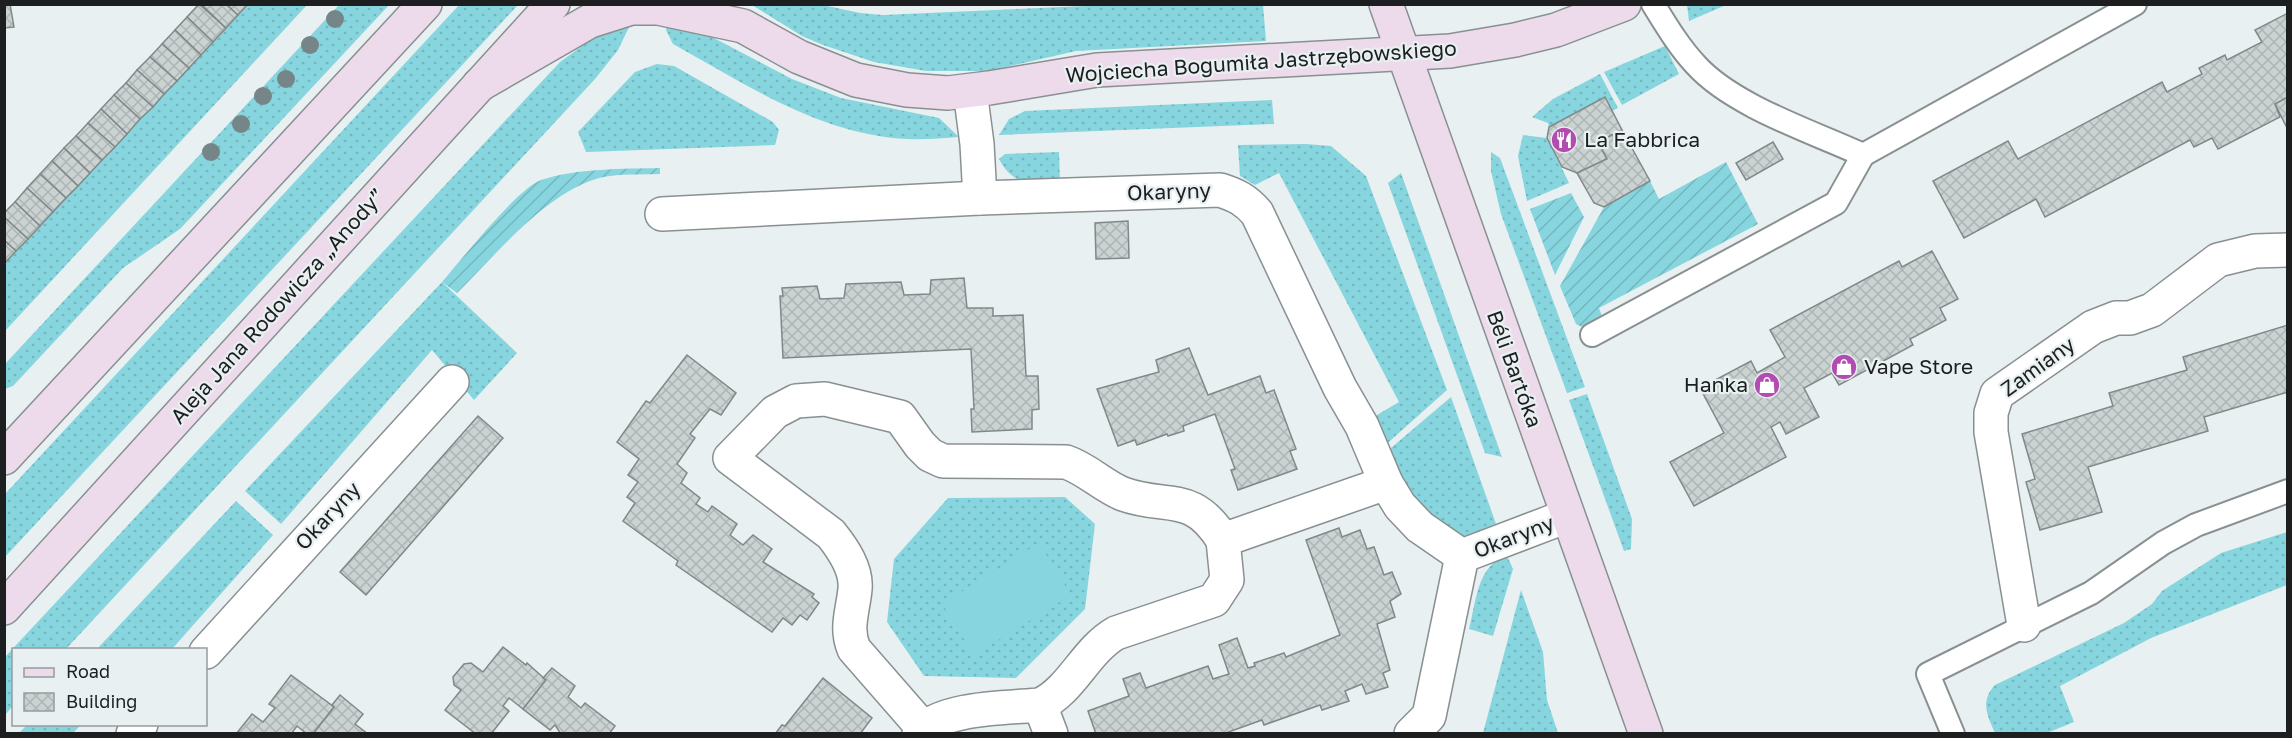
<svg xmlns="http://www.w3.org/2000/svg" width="2292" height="738" viewBox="0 0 2292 738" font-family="'Golos Text',sans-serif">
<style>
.grass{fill:url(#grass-dots)}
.garden{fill:url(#garden-furrows)}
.pitch{fill:#87d5de}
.building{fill:url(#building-cross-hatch);stroke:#818889;stroke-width:1.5}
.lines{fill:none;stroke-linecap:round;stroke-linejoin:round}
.lane-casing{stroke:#899091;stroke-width:26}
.street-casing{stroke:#899091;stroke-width:36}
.secondary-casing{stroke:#899091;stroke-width:36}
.lane{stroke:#fff;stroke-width:22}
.street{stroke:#fff;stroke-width:33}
.secondary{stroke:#eddbec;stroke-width:33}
.tree{fill:#768587}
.labels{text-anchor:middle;stroke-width:4.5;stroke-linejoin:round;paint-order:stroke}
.street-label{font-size:21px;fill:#1c1e1f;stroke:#e8f0f1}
.poi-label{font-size:21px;fill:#1c1e1f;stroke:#e8f0f1;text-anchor:start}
</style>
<defs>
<pattern id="grass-dots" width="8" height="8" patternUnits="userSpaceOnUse" patternTransform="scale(1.5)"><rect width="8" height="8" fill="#87d5de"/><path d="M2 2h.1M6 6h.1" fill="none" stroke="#74b6be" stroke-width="1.8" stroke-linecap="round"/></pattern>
<pattern id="garden-furrows" width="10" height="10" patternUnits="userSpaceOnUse" patternTransform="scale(1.5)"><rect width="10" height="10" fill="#87d5de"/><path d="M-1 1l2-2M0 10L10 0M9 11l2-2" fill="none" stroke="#74b6be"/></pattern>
<pattern id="building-cross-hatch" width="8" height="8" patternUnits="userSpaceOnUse" patternTransform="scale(1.5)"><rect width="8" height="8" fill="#cad2d2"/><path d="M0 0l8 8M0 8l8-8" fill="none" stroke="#adb4b4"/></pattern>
</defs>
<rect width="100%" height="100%" fill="#e8f0f1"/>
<!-- grass -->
<g class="grass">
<path d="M460,4l58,1 -513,552v-63z"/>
<path d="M248,5h59l-302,326 -1,-67z"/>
<path d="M339,5h50l-209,224 -57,39 -110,118 -8,3v-25z"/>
<path d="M752,5h71l37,8 23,2 226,-10h154l3,36 -190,10 -88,20h-62l-52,-9 -51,-17 -21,-9z"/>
<path d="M1687,5v-1l39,1 -37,16z"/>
<path d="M632,21l-14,29 -23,29 -529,570 -52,1 -1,56 -8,9 -1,-57 556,-596 37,-27z"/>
<path d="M667,22l43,14 82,43 49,19 98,20 20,19c-17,1 -34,3 -51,2 -87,-4 -161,-54 -235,-95l-7,-14z"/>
<path d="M1665,46l14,28 -57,31 -18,-33z"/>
<path d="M657,64l17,2 99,56 6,8 -4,15 -189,7 -8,-20 57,-60z"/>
<path d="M1600,74l18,34 -6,3 -7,-14 -56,30 -1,-4 -16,-6 21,-18z"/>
<path d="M1272,100l2,24 -275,11 10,-16 16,-8z"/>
<path d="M1523,135l24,3 22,45 -42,18 -9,-45z"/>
<path d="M1306,144l25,2 35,30 81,214 -65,58 -10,-30 27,-16 -120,-229 -24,12 -15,-9 -2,-31z"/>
<path d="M1059,152l1,31c-28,1 -47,3 -61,-24l6,-5z"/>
<path d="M1491,152l9,6 85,229 -18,6 -66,-179 -10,-43z"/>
<path d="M1401,173l101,284 -17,-4 -97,-270z"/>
<path d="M442,282l75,71 -43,47 -42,-50 -151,174 -36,-33z"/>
<path d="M1587,394l45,125 -1,30 -7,2 -55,-151z"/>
<path d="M1451,397l45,127 -34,14 -49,-36 -28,-49z"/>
<path d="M1065,497l30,27 -10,85 -69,69 -92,-2 -37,-54 7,-63 54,-61z"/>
<path d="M236,501l37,34 -101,114h-75z"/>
<path d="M2287,532v53l-136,53 -91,48 14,36 -27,11h-52c-8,-18 -15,-32 0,-48l129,-62 28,-19 10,-13 59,-38z"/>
<path d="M1507,556l6,13 -20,67 -24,-7c7,-26 8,-65 38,-73z"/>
<path d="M1521,590l22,62 4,48 11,33h-75z"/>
<path d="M28,724h53v1l-8,8h-54z"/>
</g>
<!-- garden -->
<g class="garden">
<path d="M1726,162l32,62 -159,84 4,11 -19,9 -8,-4 -16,-38 44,-79 46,-26 9,18z"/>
<path d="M660,168v6c-19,1 -42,-1 -61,4 -55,16 -102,76 -142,115l-15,-11c19,-22 76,-94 99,-102 37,-12 81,-11 119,-12z"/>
<path d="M1571,193l13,24 -29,58 -25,-66z"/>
</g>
<!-- pitch -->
<path class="pitch" d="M1039,543l32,52 -97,60 -32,-51z"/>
<!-- building -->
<g class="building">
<path d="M4,4h6l4,23 -10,1z"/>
<path d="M199,4l27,24 -13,14 -26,-25z"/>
<path d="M201,4h25l12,11 -12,13z"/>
<path d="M226,4h22l-10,11z"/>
<path d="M2288,13v84l-13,7 5,13 -62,32 -6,-11 -18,9 -4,-7 -145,77 -9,-18 -72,39 -31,-57 75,-40 10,18 144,-77 5,10 35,-18 -3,-6 26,-13 2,5 35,-18 -7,-12z"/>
<path d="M187,17l26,25 -12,13 -26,-25z"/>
<path d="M175,30l26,25 -12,13 -27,-24z"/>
<path d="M162,44l27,24 -12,13 -27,-24z"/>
<path d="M150,57l27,24 -13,13 -27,-24z"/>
<path d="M137,70l27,24 -11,13 -27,-24z"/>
<path d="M126,83l27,24 -13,12 -26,-24z"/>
<path d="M114,95l26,24 -13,15 -26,-25z"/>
<path d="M1605,97l17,33 -24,12 9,17 -30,14 -15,-6 -15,-29 2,-11z"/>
<path d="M2288,97v33l-13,-26z"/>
<path d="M101,109l26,25 -12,13 -27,-24z"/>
<path d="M88,123l27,24 -13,13 -26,-24z"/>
<path d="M1622,130l28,51 -46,26 -10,-4 -17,-30 30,-14 -9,-17z"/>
<path d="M76,136l26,24 -12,13 -26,-25z"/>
<path d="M1773,142l10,17 -37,21 -10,-17z"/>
<path d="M64,148l26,25 -12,13 -26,-25z"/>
<path d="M52,161l26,25 -12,12 -26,-24z"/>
<path d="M40,174l26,24 -13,14 -26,-24z"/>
<path d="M27,188l26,24 -13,14 -25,-24z"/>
<path d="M15,202l25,24 -12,13 -24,-22v-4z"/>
<path d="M4,217l24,22 -12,12 -12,-11z"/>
<path d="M1128,221l1,37 -33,1 -1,-36z"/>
<path d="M4,240l12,11 -12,13z"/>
<path d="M1932,251l26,48 -18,9 6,12 -36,19 3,6 -74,40 -7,-12 -28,15 15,29 -33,17 -6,-12 -9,5 15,30 -92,49 -24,-44 54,-29 -24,-45 51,-27 6,12 28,-16 -15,-27 129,-69 3,6z"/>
<path d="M964,278l3,30h26v8l30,-1 3,61h12l1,33 -7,1v19l-60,3 -1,-23h3l-3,-60 -188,9 -3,-62h3l-1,-8 35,-2 3,13 24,-1 2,-14 55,-2 3,13 26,-1 1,-14z"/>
<path d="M2288,325v67l-84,25 4,14 -120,36 14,45 -62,18 -14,-48 9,-3 -13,-45 91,-28 -4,-13 78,-23 -4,-13z"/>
<path d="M1189,348l19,47 52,-19 6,17 8,-3 22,59 -6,2 7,18 -59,21 -7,-20 4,-1 -20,-55 -32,12 1,5 -16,5 -1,-2 -30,11 -2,-5 -17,6 -21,-57 62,-17 -3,-12z"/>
<path d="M687,355l49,38 -15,22 -11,-6 -20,25 5,4 -18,26 10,9 -6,10 19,15 -4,6 12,8 4,-6 25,18 -7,11 13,10 10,-10 19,14 -9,13 51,32 -2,3 7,6 -12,17 -7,-5 -8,10 -9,-7 -11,14 -96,-67 2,-4 -55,-40 12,-18 -8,-6 11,-15 -10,-7 11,-16 -22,-17 29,-41 4,2z"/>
<path d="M478,416l25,22 -137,157 -26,-23z"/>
<path d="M1339,528l3,9 18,-7 7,19 7,-2 10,28 8,-3 9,22 -11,7 5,16 -18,7 13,46 -7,3 5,14 -22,7 -4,-10 -17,7 4,10 -27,9 -2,-5 -56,20 -2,-5 -39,14h-127l-8,-23 41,-15 -6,-17 17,-6 6,15 62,-22 5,13 16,-5 -10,-29 18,-7 11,30 7,-2 -1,-3 30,-10 2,4 54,-22 -34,-95z"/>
<path d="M503,647l23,18 1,-2 19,17 -23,29 -14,-11 -6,8 6,5 -18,23h-15l-31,-24 16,-20 -7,-5 -1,-8 11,-13 7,-1 12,9z"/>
<path d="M552,668l23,18 -7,11 13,11 4,-5 30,23 -6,8h-48l-6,-9 -5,5 -27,-21 23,-29 -3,-2z"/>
<path d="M291,675l43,32 -21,27h-6l-10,-8 -6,8h-55l16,-20 11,8 12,-14 -6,-4z"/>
<path d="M823,678l49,40 -12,16h-85l7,-9 3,1z"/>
<path d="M340,695l23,19 -8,10 13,10h-55l21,-27 -2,-2z"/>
</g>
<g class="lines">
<!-- lane casing -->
<g class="lane-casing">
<g id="lane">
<path d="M1653,4c13,21 26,43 43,61 37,41 117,67 167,90l272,-151"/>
<path d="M1592,335l244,-132 27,-48"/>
<path d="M1953,734l-25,-60 163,-81 72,-50 33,-18 92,-34"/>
</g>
</g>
<!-- street casing -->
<g class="street-casing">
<g id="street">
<path d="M970,91l7,53 3,54"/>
<path d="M662,214l318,-16 240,-8c16,5 26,10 37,23l83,175 22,38 24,57 14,23 20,21 42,29 105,-40"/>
<path d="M2024,625l-33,-193v-19l6,-19 96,-67 23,-9h14l22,-8 66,-50 37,-9 33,-1"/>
<path d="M206,652l246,-270"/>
<path d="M1040,705l11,29"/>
<path d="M923,728l-69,-79c-9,-21 -1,-38 1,-60 2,-20 -12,-40 -24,-55l-101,-76 45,-46 21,-11 29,-2 75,18 20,28 10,10 13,6 123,1c21,7 37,24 57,32 44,16 69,-4 100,46"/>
<path d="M133,734l8,-10"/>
<path d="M919,734c20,-27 89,-26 121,-29 32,-15 45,-54 76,-72l98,-33 13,-20 -4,-40 163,-57"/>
<path d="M1411,734l18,-18 33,-160"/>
</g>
</g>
<!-- secondary casing -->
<g class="secondary-casing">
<g id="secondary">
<path d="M1386,4l260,730"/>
<path d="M479,85l111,-64 41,-13h27l85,18 56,31 57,23 51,10 41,3 41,-5 108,-18 353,-19 65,-11 41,-10 68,-26"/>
<path d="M4,458l421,-454"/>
<path d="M4,608l549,-604"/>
</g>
</g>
<!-- lane -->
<use href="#lane" class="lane"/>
<!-- street -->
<use href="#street" class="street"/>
<!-- secondary -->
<use href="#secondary" class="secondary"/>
</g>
<!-- trees -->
<g class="tree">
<circle cx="335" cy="19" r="9"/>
<circle cx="310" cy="45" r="9"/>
<circle cx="286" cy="79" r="9"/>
<circle cx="263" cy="96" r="9"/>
<circle cx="241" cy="124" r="9"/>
<circle cx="211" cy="152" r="9"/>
</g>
<!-- icons -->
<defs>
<g id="restaurant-disc" transform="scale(1.35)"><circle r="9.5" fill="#b24cb0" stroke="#e8f0f1"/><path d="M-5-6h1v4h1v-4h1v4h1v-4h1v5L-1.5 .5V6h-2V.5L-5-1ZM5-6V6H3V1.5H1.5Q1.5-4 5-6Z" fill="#fff"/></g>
<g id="shop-disc" transform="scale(1.35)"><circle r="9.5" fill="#b24cb0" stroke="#e8f0f1"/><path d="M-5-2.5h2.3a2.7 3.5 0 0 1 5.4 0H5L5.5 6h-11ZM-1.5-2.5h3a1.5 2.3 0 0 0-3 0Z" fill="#fff"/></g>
</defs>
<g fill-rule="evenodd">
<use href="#restaurant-disc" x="1564" y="140"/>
<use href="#shop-disc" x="1844" y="367"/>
<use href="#shop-disc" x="1767" y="385"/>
</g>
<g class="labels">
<!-- street labels -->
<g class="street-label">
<text transform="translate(1261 62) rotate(-4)" y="7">Wojciecha Bogumiła Jastrzębowskiego</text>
<text transform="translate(1169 192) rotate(-2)" y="7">Okaryny</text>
<text transform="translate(278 306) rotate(-48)" y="7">Aleja Jana Rodowicza „Anody”</text>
<text transform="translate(2038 367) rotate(-36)" y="7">Zamiany</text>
<text transform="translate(1514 369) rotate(70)" y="7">Béli Bartóka</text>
<text transform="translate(328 516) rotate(-47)" y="7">Okaryny</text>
<text transform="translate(1514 537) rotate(-21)" y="7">Okaryny</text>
</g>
<!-- poi labels -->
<g class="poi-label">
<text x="1584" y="147">La Fabbrica</text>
<text x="1864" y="374">Vape Store</text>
<text x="1748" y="392" text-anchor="end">Hanka</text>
</g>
</g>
<!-- border -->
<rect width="2292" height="738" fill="none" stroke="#1c1e1f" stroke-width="12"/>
<!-- legend -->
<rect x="12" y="648" width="195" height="78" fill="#e8f0f1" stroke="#969c9d" stroke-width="1.5"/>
<rect x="24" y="668" width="30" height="9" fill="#eddbec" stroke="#969c9d" stroke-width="1.5"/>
<text x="66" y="678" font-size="18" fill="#1c1e1f">Road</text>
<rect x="24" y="693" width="30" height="18" fill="url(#building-cross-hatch)" stroke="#969c9d" stroke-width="1.5"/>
<text x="66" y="708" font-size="18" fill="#1c1e1f">Building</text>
</svg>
